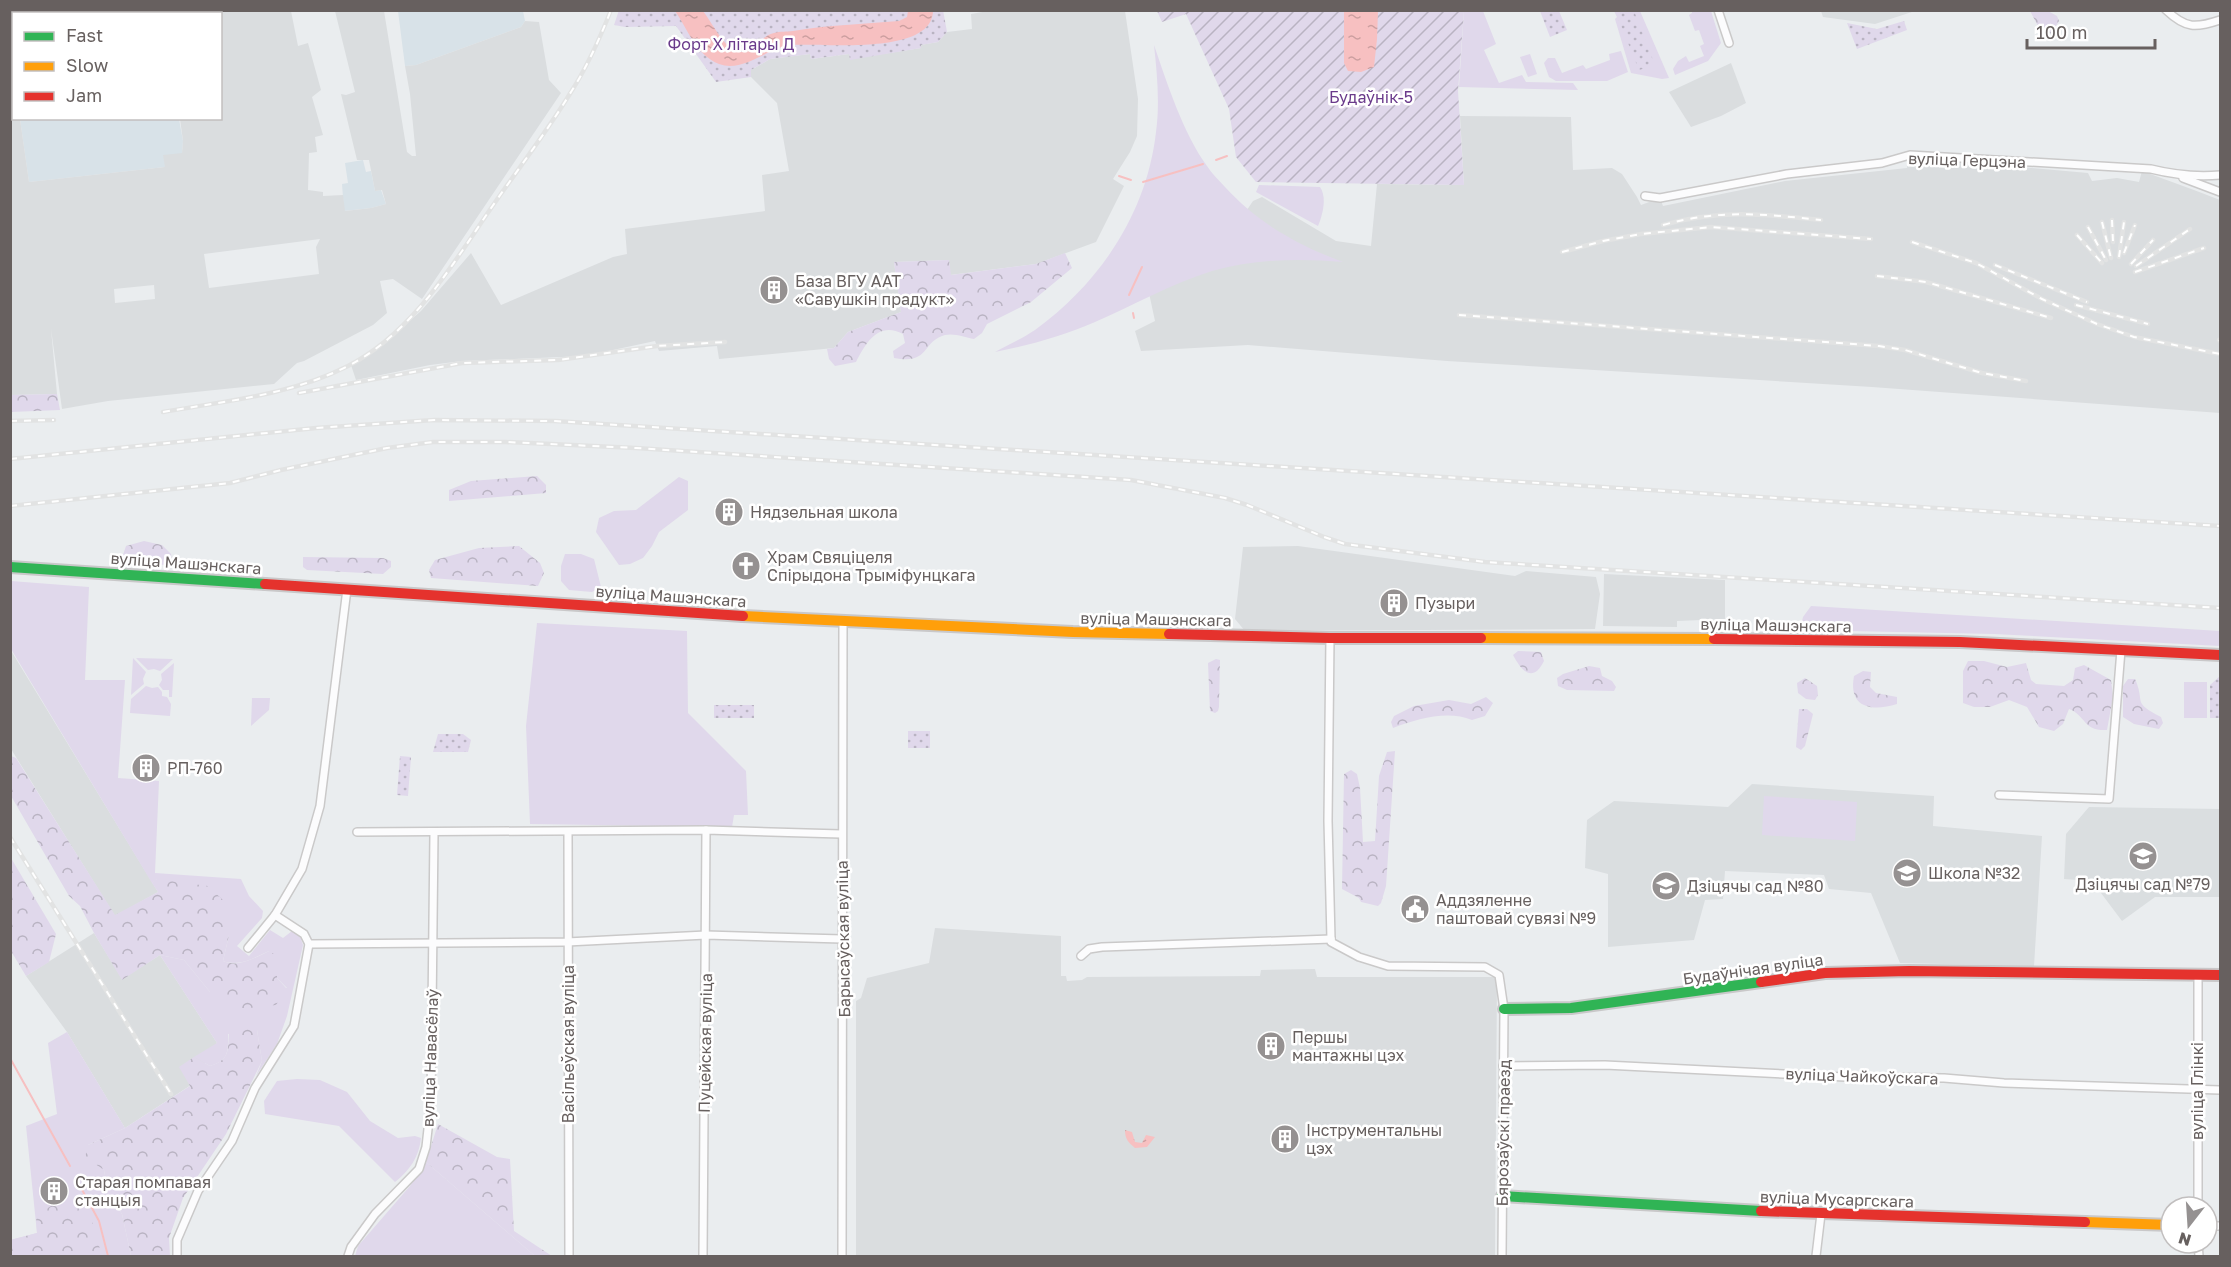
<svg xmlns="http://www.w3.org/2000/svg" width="2231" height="1267" viewBox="0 0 2231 1267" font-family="'Golos Text',sans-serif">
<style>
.commercial{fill:#d8e2e8}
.industrial{fill:#dadddf;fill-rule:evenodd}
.education{fill:#dadee0}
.grass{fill:#e0d8eb}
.forest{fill:url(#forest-crowns)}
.park{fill:url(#park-dots)}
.garden{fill:url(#garden-furrows)}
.water{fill:url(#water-ripples)}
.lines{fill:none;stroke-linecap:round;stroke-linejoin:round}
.stream{stroke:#f7c0c1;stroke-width:2}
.street-casing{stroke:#cac9c9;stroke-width:10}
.fast-casing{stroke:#c9c8c9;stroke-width:14}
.slow-casing{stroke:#c9c8c9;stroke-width:14}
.jam-casing{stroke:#c9c8c9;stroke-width:14}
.street{stroke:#fcfcfd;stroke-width:7}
.fast{stroke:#30b455;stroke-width:10}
.slow{stroke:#ff9f0a;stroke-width:10}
.jam{stroke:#e5322d;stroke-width:10}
.rail-casing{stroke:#e2e3e3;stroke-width:4.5}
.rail{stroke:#fff;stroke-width:2;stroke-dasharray:7;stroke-linecap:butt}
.labels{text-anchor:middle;stroke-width:5;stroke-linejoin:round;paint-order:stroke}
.park-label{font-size:16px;fill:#6a3a8b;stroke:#fff}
.street-label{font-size:16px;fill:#67605f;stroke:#fff}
.poi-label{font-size:16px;fill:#67605f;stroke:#fff;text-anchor:start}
</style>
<defs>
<pattern id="forest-crowns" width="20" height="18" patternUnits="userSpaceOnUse" patternTransform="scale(1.5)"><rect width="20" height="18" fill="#e0d8eb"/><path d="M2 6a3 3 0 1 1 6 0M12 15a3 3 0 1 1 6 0" fill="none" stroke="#b9b3c2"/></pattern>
<pattern id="park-dots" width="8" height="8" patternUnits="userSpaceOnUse" patternTransform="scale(1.5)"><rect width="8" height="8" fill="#e0d8eb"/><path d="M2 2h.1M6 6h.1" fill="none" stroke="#b9b3c2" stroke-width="1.8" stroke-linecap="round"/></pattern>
<pattern id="garden-furrows" width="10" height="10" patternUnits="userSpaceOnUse" patternTransform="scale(1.5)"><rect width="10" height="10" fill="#e0d8eb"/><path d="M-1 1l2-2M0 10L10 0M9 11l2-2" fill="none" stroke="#b9b3c2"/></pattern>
<pattern id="water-ripples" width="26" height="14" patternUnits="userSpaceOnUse" patternTransform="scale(1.5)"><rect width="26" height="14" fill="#f7c0c1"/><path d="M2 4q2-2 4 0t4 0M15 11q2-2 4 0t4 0" fill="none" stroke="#cc9fa0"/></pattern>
</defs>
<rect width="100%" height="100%" fill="#eaedef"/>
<!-- commercial -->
<g class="commercial">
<path d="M398,11h125l2,10 -4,6 -105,38 -11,1z"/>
<path d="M20,119h159l4,22 -1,12 -17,14 -136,15z"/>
<path d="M363,160l3,12 5,-1 4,20 6,-1 5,14 -15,4 -27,3 -2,-27 6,-1 -3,-20z"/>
</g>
<!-- industrial -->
<g class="industrial">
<path d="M29,11h262l7,35 10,-3 13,47 -9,7 11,38 -8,2 2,15 -8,1 -1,37 15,2v4l20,-1 2,16 26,-3 15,-4 -4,-14 -7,1 -6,-31h-12l-16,-66 5,1 9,-3 -20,-81h49l23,141 5,4h4l-6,-62 -5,-28 11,-1 105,-38 4,-6 14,1 10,58 12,13 -139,206 -29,-20 -13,2 7,32 -14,12 -69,36 -7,2 -23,21 -166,17 -46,8 -11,-80 6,65 -46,1v-378l2,-1 1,102 10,1h-4l9,63 136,-15 -2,-12 19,-2 1,-12 -3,-22 40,-1v-104h-190zM320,239l-4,8 3,27 -110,14 -5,-34zM154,285l1,14 -40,4 -1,-14z"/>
<path d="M988,11h137l13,88 -1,37 -7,16 -17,27 11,7 -28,56 -60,22 -86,11 -1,-15 -55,2 7,50 -53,20 -14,16 -115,11 -2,-13 -58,5 -4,-10 -70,15 -123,5 -32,4 -74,15 -5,-15 25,-15 45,-39 50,-58 30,52 112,-48 14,-3 -2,-25 140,-18 -3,-36 27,-4 -12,-68 -26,-26v-7l19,-11 40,-5 1,5 38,-5 1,5 71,-11 -1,-3 18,-3 9,-10 25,-3 -1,-15z"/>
<path d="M1731,63l15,40 -25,13 -30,11 -22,-35z"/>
<path d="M1460,116l111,1 2,53 39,-2 10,6 15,23 4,8 19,-7 3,8 122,-25 122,-13 1,-11 180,16 4,8 25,-3 22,4 3,-11 52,19 26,10v213l-348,-26 -425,-26 -199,-16 -107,6 -6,-20 20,-10 -6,-28 63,-31 41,-61 9,-4 74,44 35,5 6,-62 87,1z"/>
<path d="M1298,546l217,30 11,-5 70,6 4,17 -5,35 -350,2 -10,-12 8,-72z"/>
<path d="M1604,574l121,6v39l-48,2v6l-74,-1z"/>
<path d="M10,649l148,243 -43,24 -104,-167z"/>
<path d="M935,928l126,8v40h5l1,5 15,-1 5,-3 173,-1 1,-6 54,-1 2,8h180l-2,279h-639v-255l5,-3 6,-20 62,-15z"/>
<path d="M94,933l28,46 38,-24 57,88 -26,42 -66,43 -58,-96 -41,-56z"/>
</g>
<!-- education -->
<g class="education">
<path d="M1821,11h94l-40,13 -52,-7z"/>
<path d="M1752,784l182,12 -1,30 109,10 -8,130 -134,-3 -29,-70 -42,-4 -5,-14 -99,-4 -2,28 -18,1 -11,40 -86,7v-73l-23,-6 2,-48 27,-19 114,6z"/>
<path d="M2089,807l131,2v88h-65l-33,24 -30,-40 -28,-2 2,-45z"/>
</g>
<!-- grass -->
<g class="grass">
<path d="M1483,11l13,33 -12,6 15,33 23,-8 4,7 47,1 5,7 -119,-3 5,-76z"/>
<path d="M1614,11h26l29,67 -7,1 -31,-6 -16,-54 2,-2z"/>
<path d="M1692,11h19l10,32 -13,18 -33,14 -2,-6 5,-8 8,-5 3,6 15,-6 -4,-10 4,-2 -5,-14 -4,1 -6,-16 3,-2z"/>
<path d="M1154,45c13,38 29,88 53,121 5,8 12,14 18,21 33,36 72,58 118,75 -44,-4 -88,-3 -131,9 -41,13 -78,34 -117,51 -32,14 -65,23 -100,30 13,-7 28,-14 40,-22 66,-48 112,-118 121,-198 4,-29 1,-59 -2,-87z"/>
<path d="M1621,51l7,21 -21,9h-51l-7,-4 -5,-14 4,-5h7l7,15 21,-8 3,4 24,-9 -1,-6z"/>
<path d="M1530,54l7,20 -9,3 -8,-20z"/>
<path d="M1259,185l61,2c7,10 3,27 -2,39l-62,-34z"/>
<path d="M679,477l9,4v29l-29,22 -7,14 -9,12 -13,6 -11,1 -23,-33 3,-14 15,-7 22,-1z"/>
<path d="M565,554h16l13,5 7,28 -9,5 -23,-2 -8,-9v-15z"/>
<path d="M11,581l78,6 -4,93h40l-7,98 41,3 -4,92 86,6 8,17 14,15 -1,7 -25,28 12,10 21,-26 13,8 9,-7 8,5 3,9 -16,71 -10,28 -21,32 6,-15 -5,-31 -29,4c0,18 1,26 -18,32l-16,-9 23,-14 -57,-88 24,5 26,32 77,-4 -10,-10 -8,-27c-15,7 -30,16 -46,10l6,-26 -73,-56 -4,4 -141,-234z"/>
<path d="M1811,606l409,25v15l-226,-12 -194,-4 3,-13z"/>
<path d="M537,623l150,8 1,82 58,58 2,44h-14l-2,12 -202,-3 -4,-98z"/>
<path d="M133,658l13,14 -3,7 1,5 -13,11z"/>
<path d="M136,658l37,1 -13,12 -6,-2 -6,1z"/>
<path d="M174,663l-2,34h-3v-7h-6l-4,-5 3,-5 -1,-6z"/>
<rect x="2184" y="682" width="23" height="36"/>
<path d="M146,686l6,2 6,-1 4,5v4l5,1 4,7 -1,12 -40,-3 1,-14z"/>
<path d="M252,698h18l-1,12 -18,16z"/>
<path d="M1764,796l93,6 -2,39 -93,-6z"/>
<path d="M67,1032l58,96 -37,17 16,25 4,23 14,21 9,42h-120l-1,-16 27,-7 -11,-107 31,-12 -9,-71z"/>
<path d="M297,1079l23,1 27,12 23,29 28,17 17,-2 6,2c-2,19 -11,32 -26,44l-56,-56 -74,-12 -1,-13 13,-20z"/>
<path d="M426,1162l109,94h-180l3,-10 52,-60z"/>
</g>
<!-- forest -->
<g class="forest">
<path d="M2030,11h18l9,5 2,5 -8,13 -13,-8z"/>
<path d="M1065,253l7,15 -41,34 -44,22 -5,9 -8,6c-9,-2 -20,-6 -29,-4 -24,7 -15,30 -51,23l-1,-7 12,-8 -2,-9c-24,-13 -37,8 -47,28l-21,4 -6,-7 -2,-10 7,-1 14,-16 53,-20 -7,-50 55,-2 2,15 85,-11z"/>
<path d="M57,394l3,16 -49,2v-17z"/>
<path d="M537,476l9,9v8l-97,8v-11l22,-9z"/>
<path d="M144,541l18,4 9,9 1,6 -7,5 -39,-3 -4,-4 4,-12z"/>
<path d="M519,546l21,17 4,10 -6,13 -107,-8 -2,-8 6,-10 44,-12z"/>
<path d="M303,557l80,1 8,3v6l-8,7 -76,-4 -4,-3z"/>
<path d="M1518,651l23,1 3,9c-11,22 -22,11 -31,-6z"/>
<path d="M1216,659l4,1 -1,47 -1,4 -3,2 -5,-2 -2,-48z"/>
<path d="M1968,661h16l23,6 19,-4 5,17 5,4 28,2 9,-6 2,-12 9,-3 27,15 2,17 -6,33c-25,1 -20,-14 -38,-21l-6,15 -9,7 -15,-4 -12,-20 -18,-7 -19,7h-16l-11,-4v-32z"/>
<path d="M1589,666l11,2 2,8 10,5 4,6 -2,4 -47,-1 -9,-4 -1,-8 6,-4z"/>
<path d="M1863,671l8,1 -1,15 6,6 21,4v7c-25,8 -49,4 -43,-28z"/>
<path d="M1805,678l12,8 1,9 -3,5 -9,-1 -8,-6 -1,-10z"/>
<path d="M2128,679h7c11,25 -4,22 26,38l2,6 -4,6 -25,-5 -11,-7v-31z"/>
<path d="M1486,697l7,6 -8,13 -13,4c-25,-10 -54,-1 -79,8l-2,-6 3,-6 20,-10 35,-6 22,4z"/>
<path d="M1799,709h8l6,5 -8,32 -4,4 -5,-3z"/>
<path d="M1395,751l-9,135 -5,17 -3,3 -17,-4 -2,-4 -17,-9 2,-115 7,-4 6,4 3,14 3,54 12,-1 4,-65 8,-24z"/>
<path d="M11,756l5,2 99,157 43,-23 -6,-9 3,-4 53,7 17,16 4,33 -6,26c16,7 31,-3 46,-10l8,5v22l10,11 -11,16 -34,4 -32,-17 -26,-32 -24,-5 -38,25 -28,-47 -14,-27 -11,-10 -58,-100z"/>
<path d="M11,858l45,76 -7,28 -23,14 -15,-25z"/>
<path d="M249,1021l8,9 5,31 -36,73 -43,64 -14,40 1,18h-39l-9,-42 -14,-21 -4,-23 -19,-13 3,-12 37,-17 65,-42 -11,-19 15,-10 16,9c24,-7 16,-21 20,-41z"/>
<path d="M438,1124l59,33 13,2 4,72 38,25h-17l-109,-94z"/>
<path d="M71,1202l20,16 11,38h-91v-16l26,-7 -1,-18 15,-9z"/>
</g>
<!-- park -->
<g class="park">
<path d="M619,10h324l4,22 -9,10 -17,3v3l-71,12 -1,-6 -38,5 -1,-5 -40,5 -19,11v7l-35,5 -40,-56 -51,1 -11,-2z"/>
<path d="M1540,11h19l8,19 -17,7z"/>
<path d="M1615,11h19l21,54 -16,5z"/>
<path d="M1904,21l3,9 -50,19 -10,-26 30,6z"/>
<path d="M2220,676v42h-10v-33z"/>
<rect x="714" y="705" width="40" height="13"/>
<rect x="908" y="731" width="22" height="17"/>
<path d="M438,734h25l8,6 -3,12h-35z"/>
<path d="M400,756l11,1 -3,39 -11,-1z"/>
</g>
<!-- garden -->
<path class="garden" d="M1157,11h307l-6,80 6,94 -208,-3 -20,-25 -7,-48 -43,-95 -24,8z"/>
<!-- water -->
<g class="water">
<path d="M675,11h28c7,9 21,35 31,39 19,8 25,-14 40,-17 6,-2 13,-1 19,-2 35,-6 70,-7 106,-10l8,-4 1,-6h25c-1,45 -109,32 -141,34 -24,2 -48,28 -73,19 -22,-8 -32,-36 -44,-53z"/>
<path d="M1344,11h34l-1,28 -3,28 -13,5 -13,-1 -4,-8z"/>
<path d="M1125,1130l7,2 3,10 7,1 4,-8 9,2 -8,10 -12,1c-7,-6 -10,-9 -10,-18z"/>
</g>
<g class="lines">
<!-- stream -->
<g class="stream">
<path d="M1216,160l11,-4"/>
<path d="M1119,176l12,4"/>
<path d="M1143,182l60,-18"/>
<path d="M1129,295l13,-28"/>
<path d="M1133,313l1,5"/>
<path d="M10,1058l60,108"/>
<path d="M80,1186l19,35 9,35"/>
</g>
<!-- street casing -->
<g class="street-casing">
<g id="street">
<path d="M1718,10l11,33"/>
<path d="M2166,10c20,19 30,18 54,10"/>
<path d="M2183,178l37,14"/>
<path d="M1645,196l15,2 127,-24 95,-11 28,-8 241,14c24,6 45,8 69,6"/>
<path d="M1330,638l-2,183 3,118"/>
<path d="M1999,795l110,4 12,-149"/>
<path d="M357,832l349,-2 135,4"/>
<path d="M568,832l1,424"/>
<path d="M1331,939v3l28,15 29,9 97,1 14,8 5,34 -2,247"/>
<path d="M309,944l258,-2 139,-7 136,4"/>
<path d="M248,948l27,-33 27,-46 18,-63 27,-217"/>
<path d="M1081,956l8,-7 13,-2 229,-8"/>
<path d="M2198,976v231"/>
<path d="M1503,1066l102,-1 240,12 99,1 60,5 216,7"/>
<path d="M2207,1226h13"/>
<path d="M2198,1243l1,13"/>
<path d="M177,1256v-16l21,-49 34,-50 23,-53 39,-62 15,-82 -5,-10 -29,-19"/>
<path d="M348,1256l3,-9 24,-33 44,-45 7,-22 5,-45 3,-269"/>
<path d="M703,1256l3,-426"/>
<path d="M842,1256l1,-634"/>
<path d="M1816,1256l5,-42"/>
</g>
</g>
<!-- fast casing -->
<g class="fast-casing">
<g id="fast">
<path d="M10,567l255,17"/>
<path d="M1504,1009l67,-1 190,-26"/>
<path d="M1502,1196l259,15"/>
</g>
</g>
<!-- slow casing -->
<g class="slow-casing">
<g id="slow">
<path d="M743,616l330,16 96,2"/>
<path d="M1481,638l233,1"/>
<path d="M2085,1222l86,3"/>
</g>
</g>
<!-- jam casing -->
<g class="jam-casing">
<g id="jam">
<path d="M265,584l478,32"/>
<path d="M1169,634l161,4h151"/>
<path d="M1714,639l246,3 260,13"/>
<path d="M1761,982l64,-9 84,-2 311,4"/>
<path d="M1761,1211l324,11"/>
</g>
</g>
<!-- street -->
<use href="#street" class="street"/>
<!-- fast -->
<use href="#fast" class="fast"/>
<!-- slow -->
<use href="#slow" class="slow"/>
<!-- jam -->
<use href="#jam" class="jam"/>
<!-- rail casing -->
<g class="rail-casing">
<g id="rail">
<path d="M2112,220l1,22"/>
<path d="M2102,222l9,36"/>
<path d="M1663,225c57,-16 100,-11 158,-5"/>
<path d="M2088,227l18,33"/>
<path d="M2077,235l25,28"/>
<path d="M1912,242l64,21 66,36 55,25 37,13 86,17"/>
<path d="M1562,252l41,-11 38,-7 70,-7 160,12"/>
<path d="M2124,253l11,-28"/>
<path d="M2119,257l5,-35"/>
<path d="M2131,264l22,-24"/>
<path d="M1995,265l92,37"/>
<path d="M2136,266l54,-37"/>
<path d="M2135,272l69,-24"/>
<path d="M1877,276l49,6 125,36"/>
<path d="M2076,305l72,19"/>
<path d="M1459,315l420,31 26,4 77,23 44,8"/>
<path d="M2219,340l1,1"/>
<path d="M299,393l163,-30 96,-3 99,-14 68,-4"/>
<path d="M163,412c63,-11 128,-17 185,-46 68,-35 106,-105 148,-165 25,-36 52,-71 75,-109 16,-25 29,-54 40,-82"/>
<path d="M10,421l44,-1"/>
<path d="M10,459l306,-31 118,-8 121,1 1665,105"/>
<path d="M10,506l220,-23 51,-13 106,-22 46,-6h73l130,6 495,32 94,18 22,7 77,32 21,7 140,18 735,46"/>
<path d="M10,837l161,257"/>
</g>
</g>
<!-- rail -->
<use href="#rail" class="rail"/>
</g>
<!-- icons -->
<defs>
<g id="building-disc" transform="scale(1.5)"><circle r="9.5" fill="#959191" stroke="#fff"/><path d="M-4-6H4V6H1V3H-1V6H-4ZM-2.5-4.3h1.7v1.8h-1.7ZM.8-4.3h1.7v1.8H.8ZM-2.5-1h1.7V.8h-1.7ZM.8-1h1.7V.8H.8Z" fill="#fff"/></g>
<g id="church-disc" transform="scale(1.5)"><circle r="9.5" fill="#959191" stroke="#fff"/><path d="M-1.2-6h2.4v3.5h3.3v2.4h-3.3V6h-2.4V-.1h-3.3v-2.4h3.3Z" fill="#fff"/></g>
<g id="school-disc" transform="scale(1.5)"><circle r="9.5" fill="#959191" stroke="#fff"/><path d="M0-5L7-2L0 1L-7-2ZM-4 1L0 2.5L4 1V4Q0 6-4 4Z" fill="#fff"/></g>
<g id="civic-disc" transform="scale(1.5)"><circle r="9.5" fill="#959191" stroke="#fff"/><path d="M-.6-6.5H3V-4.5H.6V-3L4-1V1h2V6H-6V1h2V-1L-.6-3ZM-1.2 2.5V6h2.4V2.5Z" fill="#fff"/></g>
</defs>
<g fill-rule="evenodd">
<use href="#building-disc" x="774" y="290"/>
<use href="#building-disc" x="729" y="512"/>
<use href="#church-disc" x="746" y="566"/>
<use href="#building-disc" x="1394" y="603"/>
<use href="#building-disc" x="146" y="768"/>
<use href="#school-disc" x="2143" y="856"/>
<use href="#school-disc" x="1907" y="873"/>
<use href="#school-disc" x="1666" y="886"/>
<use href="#civic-disc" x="1415" y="909"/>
<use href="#building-disc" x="1271" y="1046"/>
<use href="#building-disc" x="1285" y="1139"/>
<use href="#building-disc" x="54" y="1191"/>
</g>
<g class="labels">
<!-- park labels -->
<g class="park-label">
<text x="731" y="50">Форт X літары Д</text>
<text x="1371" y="103">Будаўнік-5</text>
</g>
<!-- street labels -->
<g class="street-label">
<text transform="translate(1967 160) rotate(2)" y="6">вуліца Герцэна</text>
<text transform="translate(186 563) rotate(4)" y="6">вуліца Машэнскага</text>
<text transform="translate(671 596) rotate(4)" y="6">вуліца Машэнскага</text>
<text transform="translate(1156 619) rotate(1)" y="6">вуліца Машэнскага</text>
<text transform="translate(1776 625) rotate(1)" y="6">вуліца Машэнскага</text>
<text transform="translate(843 939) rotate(-91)" y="6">Барысаўская вуліца</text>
<text transform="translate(1753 969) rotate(-8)" y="6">Будаўнічая вуліца</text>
<text transform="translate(705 1043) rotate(-89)" y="6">Пуцейская вуліца</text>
<text transform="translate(568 1044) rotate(-90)" y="6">Васільеўская вуліца</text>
<text transform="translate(430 1058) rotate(-88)" y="6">вуліца Навасёлаў</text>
<text transform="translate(1862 1076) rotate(2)" y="6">вуліца Чайкоўскага</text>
<text transform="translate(2197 1091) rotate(-90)" y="6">вуліца Глінкі</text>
<text transform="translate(1503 1133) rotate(-89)" y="6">Бярозаўскі праезд</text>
<text transform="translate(1837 1199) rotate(2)" y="6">вуліца Мусаргскага</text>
</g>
<!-- poi labels -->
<g class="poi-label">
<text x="795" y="287">База ВГУ ААТ<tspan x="795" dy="18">«Савушкін прадукт»</tspan></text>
<text x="750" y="518">Нядзельная школа</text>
<text x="767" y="563">Храм Свяціцеля<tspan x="767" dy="18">Спірыдона Трыміфунцкага</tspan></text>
<text x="1415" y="609">Пузыри</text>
<text x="167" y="774">РП-760</text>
<text x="1928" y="879">Школа №32</text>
<text x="2143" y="890" text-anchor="middle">Дзіцячы сад №79</text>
<text x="1687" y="892">Дзіцячы сад №80</text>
<text x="1436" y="906">Аддзяленне<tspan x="1436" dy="18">паштовай сувязі №9</tspan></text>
<text x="1292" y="1043">Першы<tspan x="1292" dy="18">мантажны цэх</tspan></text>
<text x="1306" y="1136">Інструментальны<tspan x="1306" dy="18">цэх</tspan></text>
<text x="75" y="1188">Старая помпавая<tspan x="75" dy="18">станцыя</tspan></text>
</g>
</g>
<!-- border -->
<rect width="2231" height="1267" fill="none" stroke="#67605f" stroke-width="24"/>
<!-- legend -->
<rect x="12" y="12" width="210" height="108" fill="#ffffff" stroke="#c2bfbf" stroke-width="1.5"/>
<rect x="24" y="32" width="30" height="9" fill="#30b455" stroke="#c2bfbf" stroke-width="1.5"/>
<text x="66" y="42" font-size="18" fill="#67605f">Fast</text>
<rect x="24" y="62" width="30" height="9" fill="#ff9f0a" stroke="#c2bfbf" stroke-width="1.5"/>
<text x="66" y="72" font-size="18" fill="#67605f">Slow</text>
<rect x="24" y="92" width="30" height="9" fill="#e5322d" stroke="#c2bfbf" stroke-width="1.5"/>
<text x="66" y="102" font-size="18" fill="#67605f">Jam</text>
<!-- north arrow -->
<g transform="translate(2189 1225) rotate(197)"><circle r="28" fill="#ffffff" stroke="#c2bfbf" stroke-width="1.5"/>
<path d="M0-4.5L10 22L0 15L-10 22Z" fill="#959191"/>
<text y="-9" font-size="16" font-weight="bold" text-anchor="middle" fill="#67605f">N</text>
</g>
<!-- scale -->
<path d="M2027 39v9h128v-9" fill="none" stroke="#67605f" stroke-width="3"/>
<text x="2036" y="39" font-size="18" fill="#67605f" stroke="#ffffff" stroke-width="4.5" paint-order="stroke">100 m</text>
</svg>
